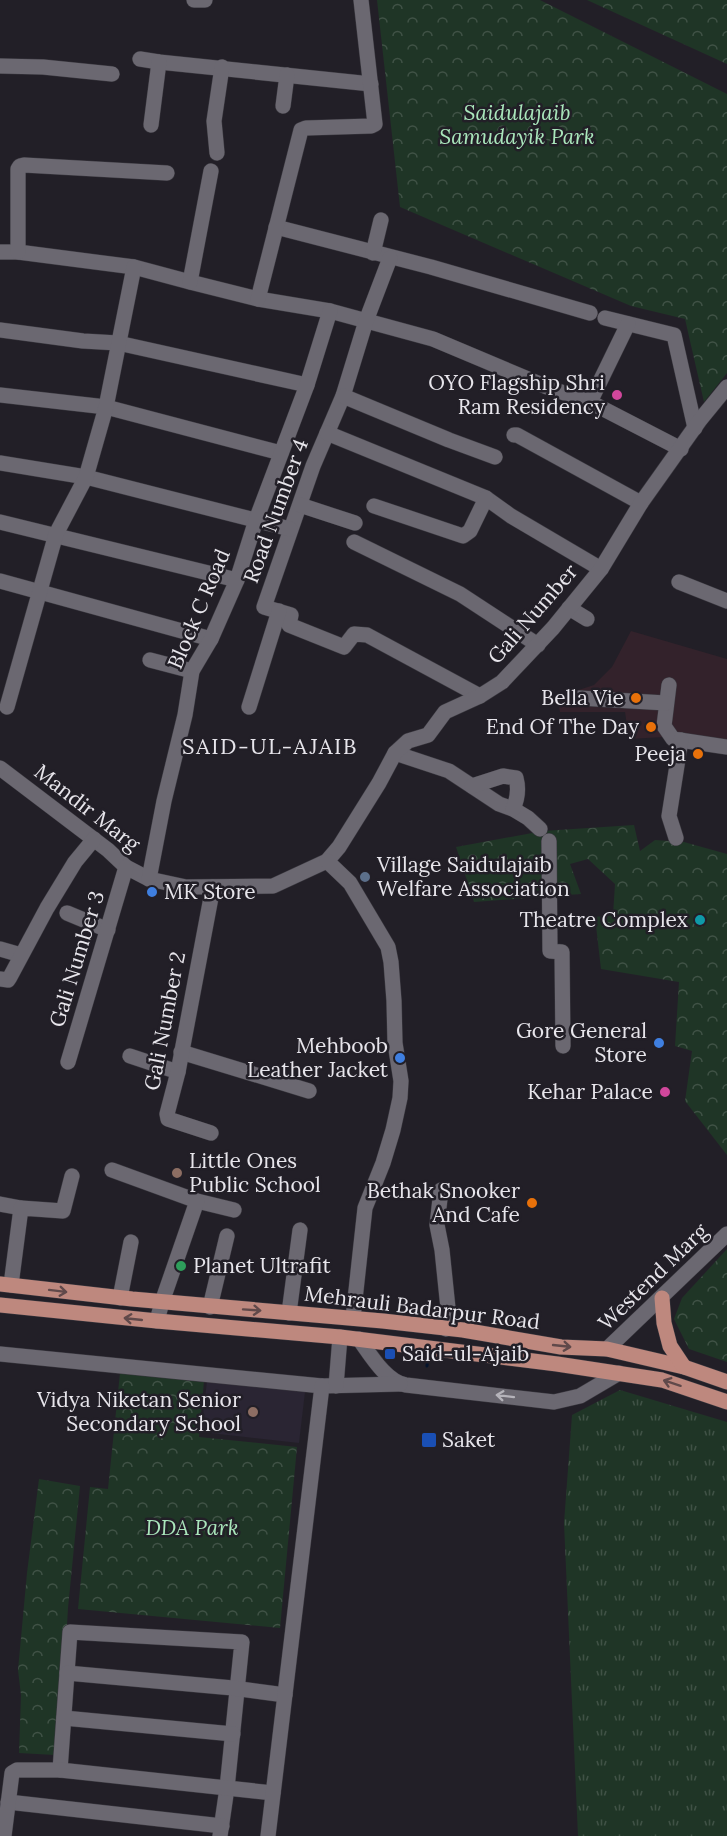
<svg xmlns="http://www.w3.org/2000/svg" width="727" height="1836" viewBox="0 0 727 1836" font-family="Lora,serif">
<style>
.commercial{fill:#33222b}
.built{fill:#2a2533}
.grass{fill:url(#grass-tufts)}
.park{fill:url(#park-crowns)}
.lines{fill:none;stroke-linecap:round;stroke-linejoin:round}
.stream{stroke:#03122b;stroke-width:3}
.minor-casing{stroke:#3b3940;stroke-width:16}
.major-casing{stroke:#3b3940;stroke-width:16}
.minor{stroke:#6b6871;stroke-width:15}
.major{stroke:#be887e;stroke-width:15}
.oneway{stroke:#60494a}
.oneway2{stroke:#b5b3ba}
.hotel-dot{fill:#d1479c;stroke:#221f27;stroke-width:2}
.food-dot{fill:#e8710a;stroke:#221f27;stroke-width:2}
.service-dot{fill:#5c6f8a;stroke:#221f27;stroke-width:2}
.shop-dot{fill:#3f7fe0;stroke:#221f27;stroke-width:2}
.culture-dot{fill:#0f9aa8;stroke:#221f27;stroke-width:2}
.education-dot{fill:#8d6e63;stroke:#221f27;stroke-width:2}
.leisure-dot{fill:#2e9e5b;stroke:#221f27;stroke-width:2}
.transit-dot{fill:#1a4fb4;stroke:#221f27;stroke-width:2}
.labels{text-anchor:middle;stroke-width:5;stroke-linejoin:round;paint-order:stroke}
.park-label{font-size:21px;font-style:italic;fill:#aae7bc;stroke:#221f27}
.poi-label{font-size:21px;fill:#e7e5eb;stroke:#221f27;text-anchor:end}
.street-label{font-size:21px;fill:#e7e5eb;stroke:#221f27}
.neighbourhood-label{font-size:22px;letter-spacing:1.5px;fill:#e7e5eb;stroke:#221f27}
</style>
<defs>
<pattern id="grass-tufts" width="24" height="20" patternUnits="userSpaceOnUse" patternTransform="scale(1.5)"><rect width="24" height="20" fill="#1f3526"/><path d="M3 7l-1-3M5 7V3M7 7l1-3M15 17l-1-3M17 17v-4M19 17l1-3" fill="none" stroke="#405246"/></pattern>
<pattern id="park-crowns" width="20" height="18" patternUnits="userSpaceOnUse" patternTransform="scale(1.5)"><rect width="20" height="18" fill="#1f3526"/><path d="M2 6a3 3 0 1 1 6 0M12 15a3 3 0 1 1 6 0" fill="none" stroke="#405246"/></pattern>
</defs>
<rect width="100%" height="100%" fill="#221f27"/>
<!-- commercial -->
<path class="commercial" d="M631,631l96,28v86l-63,-8 -35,2 -4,-27h-65l-3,-15 37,-12 18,-18z"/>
<!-- built -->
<path class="built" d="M207,1381l98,11 -6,51 -98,-11z"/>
<!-- grass -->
<path class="grass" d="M620,1390l107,32v414h-149l-14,-313 8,-108z"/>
<!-- park -->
<g class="park">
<path d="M377,0h163l187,94v279l-23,29 -19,-83 -54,-13 -231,-99z"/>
<path d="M587,0h140v64z"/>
<path d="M634,825l6,26 15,-11 29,2 43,12v301l-42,-54 7,-50 -17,-5 4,-64 -78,-13 -6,-52 18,-2 2,-31 -27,-25 -18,5 11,30 -107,8 -18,-55 87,-16z"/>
<path d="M727,1249v113l-38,-13 -15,-30 8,-21z"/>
<path d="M120,1373l84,8 -5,56 98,10 -17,181 -202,-19 12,-122 18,2z"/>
<path d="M39,1479l41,7 -12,122 -5,85 -8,62 -36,-2 2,-58 -3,-25 9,-97z"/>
</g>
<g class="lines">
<!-- stream -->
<path class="stream" d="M427,1366l1,-14"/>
<!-- minor casing -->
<g class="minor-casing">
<g id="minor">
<path d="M194,0h11"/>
<path d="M140,59l19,3 212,22"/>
<path d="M0,66l43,1 69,7"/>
<path d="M283,106l4,-31"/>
<path d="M151,125l8,-63"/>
<path d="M217,153l-3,-32 8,-54"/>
<path d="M276,227l155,40 159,46"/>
<path d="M0,252h18l116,15 56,15 68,17 72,12 103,28 114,48 43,15 91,47"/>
<path d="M18,252v-83l2,-3 4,-1 143,8"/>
<path d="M373,253l8,-33"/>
<path d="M390,258l-24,63 -23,75 -30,70 -49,141 27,8 -2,10 55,22 10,-13 13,1 113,61"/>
<path d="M190,282l21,-111"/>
<path d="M258,299l43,-169 5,-2 65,-2 4,-2 -14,-124"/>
<path d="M605,318l69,17 21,93"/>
<path d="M0,330l83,11 35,2 189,42"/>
<path d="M0,395l106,12 175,46"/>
<path d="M343,396l106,44 46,17"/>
<path d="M590,402l38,-78"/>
<path d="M327,433l159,65 25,18 90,53"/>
<path d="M514,435h3l124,68"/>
<path d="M0,463l86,14 204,52"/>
<path d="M300,505l55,18"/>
<path d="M374,506l89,30 7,-5 16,-33"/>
<path d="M0,522l237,58"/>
<path d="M354,542l106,52 78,51"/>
<path d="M0,581l211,58"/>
<path d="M679,582l48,19"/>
<path d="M569,608l18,11"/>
<path d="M150,660l42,11"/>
<path d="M669,685l-5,41 9,13 54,8"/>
<path d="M579,698l87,5"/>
<path d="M7,707l49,-173 30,-57 20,-70 28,-140"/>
<path d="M249,707l30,-96"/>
<path d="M395,753l54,18 50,33 14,5 15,9 12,11"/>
<path d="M0,768l108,82 18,17 23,12 37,8 87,-1 54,-25 12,-14 40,-64 16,-30 13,-12 20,-6 17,-23 35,-16 22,-14 51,-54 48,-59 40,-66 59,-83 27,-33"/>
<path d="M472,786l31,-10 13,2c3,11 2,20 -3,31"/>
<path d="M676,838l-7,-22 12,-76"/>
<path d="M549,841l1,110 12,1 1,94"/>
<path d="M327,861l23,22 38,64 3,15 3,39 1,42 6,38 -1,17 -7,32 -10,33 -18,45 -12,110"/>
<path d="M149,879l15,-78 21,-86 7,-44 19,-32 26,-59 19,-60 51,-135 23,-74"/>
<path d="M67,913l41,17"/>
<path d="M0,949l21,6"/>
<path d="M0,979l8,1 2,-3 37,-69 28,-46 19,-23"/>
<path d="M181,1052l128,39"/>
<path d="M130,1056l48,16"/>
<path d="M68,1062l58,-195"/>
<path d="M211,1133l-43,-14 -1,-5 11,-42 35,-185"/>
<path d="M112,1170l85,31 37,9"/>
<path d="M441,1190l-4,35 5,25 6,58 -2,21"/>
<path d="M0,1204l21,4"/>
<path d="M11,1285l10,-77 42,3 9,-35"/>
<path d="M120,1298l11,-56"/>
<path d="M210,1307l17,-71"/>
<path d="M289,1313l11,-83"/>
<path d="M157,1321l5,-19 35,-101"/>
<path d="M359,1339c11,15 27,43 47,46l148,17 26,-6 39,-23"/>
<path d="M607,1349l120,-115"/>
<path d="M0,1354l322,32 78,-2"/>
<path d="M336,1386l4,-49"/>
<path d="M67,1673l3,-41 172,10 -15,146 -7,48"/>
<path d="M64,1718l169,16"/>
<path d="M60,1770l7,-97 166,15 52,7"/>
<path d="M8,1802l214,24"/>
<path d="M4,1836l8,-63 5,-3h43l213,23"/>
<path d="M268,1836l54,-450"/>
</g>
</g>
<!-- major casing -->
<g class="major-casing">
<g id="major">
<path d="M0,1284l132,15 251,22 80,9 98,17 46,2 77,18 43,15"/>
<path d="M662,1298l2,25 6,23 14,21"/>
<path d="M0,1305l157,16 183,16 217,27 105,16 65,22"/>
</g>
</g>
<!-- minor -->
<use href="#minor" class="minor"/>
<!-- major -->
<use href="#major" class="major"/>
</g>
<!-- one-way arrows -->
<defs><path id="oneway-shaft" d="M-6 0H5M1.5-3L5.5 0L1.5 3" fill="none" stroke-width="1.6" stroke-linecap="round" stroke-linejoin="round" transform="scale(1.5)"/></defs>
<g class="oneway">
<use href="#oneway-shaft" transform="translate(58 1291) rotate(7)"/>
<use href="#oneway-shaft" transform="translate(252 1310) rotate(4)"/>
<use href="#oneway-shaft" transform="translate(133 1319) rotate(-174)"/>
<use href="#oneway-shaft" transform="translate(562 1346) rotate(6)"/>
<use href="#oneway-shaft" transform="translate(672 1383) rotate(-162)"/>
</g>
<use class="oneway2" href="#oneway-shaft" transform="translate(505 1396) rotate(-173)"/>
<!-- markers -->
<g class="hotel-dot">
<circle cx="617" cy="395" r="6"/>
<circle cx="665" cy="1092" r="6"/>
</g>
<g class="food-dot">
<circle cx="636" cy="698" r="6"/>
<circle cx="651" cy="727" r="6"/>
<circle cx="698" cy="754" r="6"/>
<circle cx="532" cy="1203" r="6"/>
</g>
<circle class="service-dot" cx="365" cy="877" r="6"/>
<g class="shop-dot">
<circle cx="152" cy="892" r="6"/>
<circle cx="659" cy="1043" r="6"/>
<circle cx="400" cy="1058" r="6"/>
</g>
<circle class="culture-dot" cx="700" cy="920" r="6"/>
<g class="education-dot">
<circle cx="177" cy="1173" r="6"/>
<circle cx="253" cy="1412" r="6"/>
</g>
<circle class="leisure-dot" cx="181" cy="1266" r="6"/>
<g class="transit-dot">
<rect x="384" y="1348" width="12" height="12" rx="3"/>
<rect x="421" y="1432" width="16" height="16" rx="3"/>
</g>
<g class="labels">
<!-- park labels -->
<g class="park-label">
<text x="517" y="120">Saidulajaib<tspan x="517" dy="24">Samudayik Park</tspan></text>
<text x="192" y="1535">DDA Park</text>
</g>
<!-- poi labels -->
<g class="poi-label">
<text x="605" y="390">OYO Flagship Shri<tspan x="605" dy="24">Ram Residency</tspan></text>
<text x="624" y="705">Bella Vie</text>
<text x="639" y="734">End Of The Day</text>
<text x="686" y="761">Peeja</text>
<text x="377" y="872" text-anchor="start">Village Saidulajaib<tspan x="377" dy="24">Welfare Association</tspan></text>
<text x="164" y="899" text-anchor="start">MK Store</text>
<text x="688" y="927">Theatre Complex</text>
<text x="647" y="1038">Gore General<tspan x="647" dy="24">Store</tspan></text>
<text x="388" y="1053">Mehboob<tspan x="388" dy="24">Leather Jacket</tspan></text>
<text x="653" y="1099">Kehar Palace</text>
<text x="189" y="1168" text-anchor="start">Little Ones<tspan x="189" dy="24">Public School</tspan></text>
<text x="520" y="1198">Bethak Snooker<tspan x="520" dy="24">And Cafe</tspan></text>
<text x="193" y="1273" text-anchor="start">Planet Ultrafit</text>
<text x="402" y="1361" text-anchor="start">Said-ul-Ajaib</text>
<text x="241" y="1407">Vidya Niketan Senior<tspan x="241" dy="24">Secondary School</tspan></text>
<text x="442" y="1447" text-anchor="start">Saket</text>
</g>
<!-- street labels -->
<g class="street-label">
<text transform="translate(276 511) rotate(-70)" y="7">Road Number 4</text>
<text transform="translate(199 609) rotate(-67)" y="7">Block C Road</text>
<text transform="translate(533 614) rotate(-49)" y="7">Gali Number</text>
<text transform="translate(87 808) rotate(38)" y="7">Mandir Marg</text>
<text transform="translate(77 959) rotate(-73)" y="7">Gali Number 3</text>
<text transform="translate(165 1021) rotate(-79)" y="7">Gali Number 2</text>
<text transform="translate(653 1277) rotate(-44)" y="7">Westend Marg</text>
<text transform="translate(422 1308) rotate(7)" y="7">Mehrauli Badarpur Road</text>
</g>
<!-- neighbourhood labels -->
<g class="neighbourhood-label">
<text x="270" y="754">SAID-UL-AJAIB</text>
</g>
</g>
</svg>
